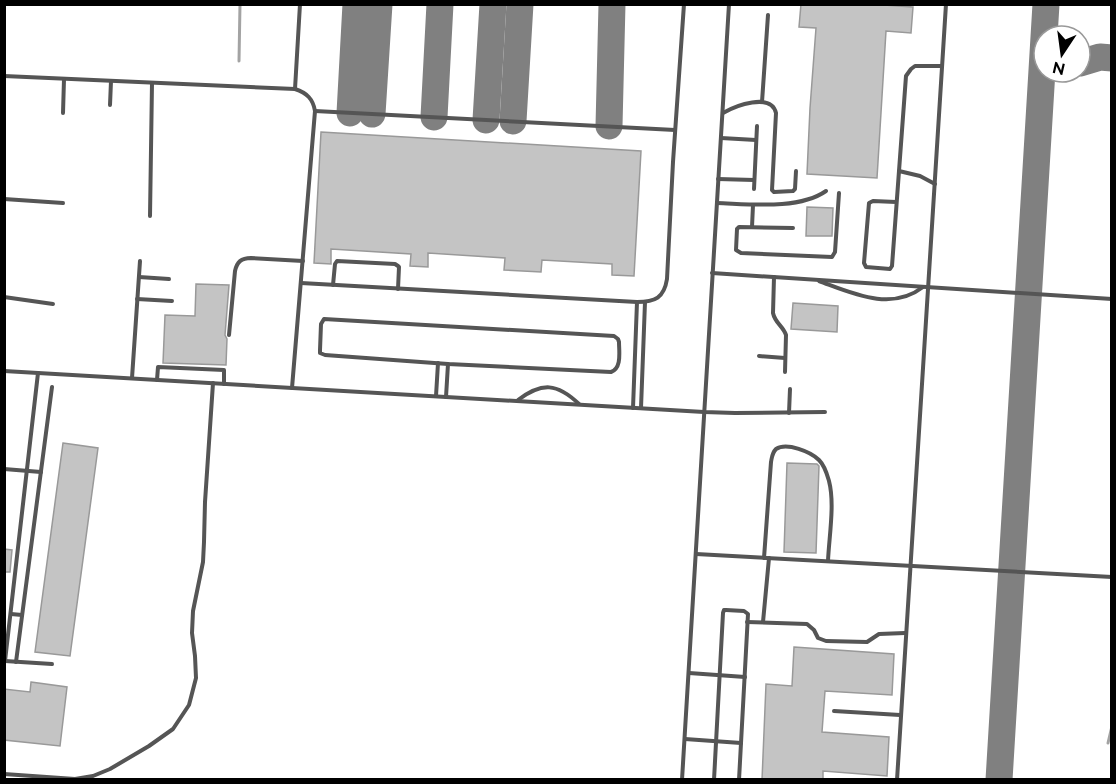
<svg xmlns="http://www.w3.org/2000/svg" width="1116" height="784" viewBox="0 0 1116 784" font-family="Raleway,sans-serif">
<style>
.lines{fill:none;stroke-linecap:round;stroke-linejoin:round}
.stream{stroke:#a3a3a3;stroke-width:3}
.taxiway{stroke:#808080;stroke-width:27}
.building{fill:#c4c4c4;stroke:#999;stroke-width:1.5}
.lane{stroke:#555;stroke-width:4}
</style>
<rect width="100%" height="100%" fill="#fff"/>
<g class="lines">
<!-- stream -->
<g class="stream">
<path d="M239,61l1,-57"/>
<path d="M1108,743l4,-17"/>
</g>
<!-- taxiway -->
<g class="taxiway">
<path d="M1080,63l20,-6 12,1"/>
<path d="M350,113l6,-109"/>
<path d="M372,114l7,-110"/>
<path d="M434,117l6,-113"/>
<path d="M486,120l7,-116"/>
<path d="M513,121l7,-117"/>
<path d="M609,126l3,-122"/>
<path d="M999,780l47,-776"/>
</g>
</g>
<!-- building -->
<g class="building">
<path d="M801,4h68l44,3 -2,26 -25,-2 -9,147 -70,-4 3,-66 6,-80 -17,-1z"/>
<path d="M321,132l320,19 -7,125 -22,-1v-11l-70,-4 -1,12 -37,-2 1,-12 -77,-5v14l-18,-1 1,-12 -80,-5v15l-17,-1z"/>
<path d="M807,207l26,1 -1,28h-26z"/>
<path d="M196,284l33,1 -4,50 2,4 -1,26 -63,-2 2,-48 30,1z"/>
<path d="M793,303l45,3 -1,26 -46,-3z"/>
<path d="M63,443l35,5 -28,208 -35,-4z"/>
<path d="M787,463l30,1 2,2 -3,87 -32,-1z"/>
<path d="M4,549l8,1 -2,22h-6z"/>
<path d="M794,647l100,7 -2,41 -67,-4 -3,41 67,5 -2,39 -64,-5v9h-61l4,-96 26,2z"/>
<path d="M31,682l36,5 -7,59 -56,-6v-51l26,3z"/>
</g>
<g class="lines">
<!-- lane -->
<g class="lane">
<path d="M4,76l291,13c12,4 18,10 20,22l-23,277"/>
<path d="M295,89l5,-85"/>
<path d="M762,102l6,-87"/>
<path d="M110,105l1,-24"/>
<path d="M315,111l360,19"/>
<path d="M63,113l1,-34"/>
<path d="M723,113c12,-7 48,-21 53,0l-4,77 2,2 19,-1 2,-2 1,-18"/>
<path d="M721,138l35,2"/>
<path d="M899,171l21,5 15,8"/>
<path d="M718,179l36,1"/>
<path d="M754,189l3,-63"/>
<path d="M4,199l59,4"/>
<path d="M896,202l-23,-1 -4,2 -5,60 2,4 24,2 2,-3 14,-190 5,-7 4,-3h27"/>
<path d="M717,203c32,1 82,7 109,-12"/>
<path d="M150,216l2,-133"/>
<path d="M752,227l1,-22"/>
<path d="M793,228l-54,-1 -2,2 -1,21 5,3 91,4 3,-5 4,-59"/>
<path d="M712,273l400,26"/>
<path d="M139,277l30,2"/>
<path d="M774,277l-1,36c2,10 10,13 13,22l-1,37"/>
<path d="M819,281c33,12 72,31 104,6"/>
<path d="M301,283l336,19c18,0 27,-4 30,-23l6,-117 11,-158"/>
<path d="M333,285l2,-21 2,-3 58,3 3,2 1,1 -1,22"/>
<path d="M4,297l49,7"/>
<path d="M137,299l35,2"/>
<path d="M324,319l290,17 4,3 1,3c0,10 3,26 -8,30l-163,-8 -123,-9 -5,-2v-3l1,-26z"/>
<path d="M229,335l6,-64c2,-9 6,-13 16,-13l52,3"/>
<path d="M759,356l26,2"/>
<path d="M4,371l700,41 31,1 90,-1"/>
<path d="M132,378l8,-117"/>
<path d="M157,380l1,-13 66,3v14"/>
<path d="M436,396l2,-33"/>
<path d="M446,397l2,-33"/>
<path d="M518,400c24,-18 39,-17 61,4"/>
<path d="M633,408l4,-106"/>
<path d="M641,408l4,-106"/>
<path d="M789,413l1,-24"/>
<path d="M4,469l37,3"/>
<path d="M696,554l416,23"/>
<path d="M764,558l7,-96c1,-5 1,-9 5,-13 11,-7 35,3 43,11 6,6 8,14 10,21 6,23 0,56 -1,80"/>
<path d="M11,614l11,1"/>
<path d="M747,622l60,2 7,6 4,8 8,3 41,1 12,-8 26,-1"/>
<path d="M763,622l6,-64"/>
<path d="M5,661l33,-288"/>
<path d="M5,661l47,3"/>
<path d="M16,662l36,-275"/>
<path d="M689,673l56,4"/>
<path d="M834,711l66,4"/>
<path d="M685,739l56,4"/>
<path d="M4,774l71,5 18,-3 17,-7 39,-23 24,-17 16,-24 7,-27 -1,-22 -3,-23 1,-22 10,-49 1,-20 1,-40 8,-119"/>
<path d="M682,780l47,-776"/>
<path d="M714,780l9,-167 1,-3h2l18,1 4,3 -9,166"/>
<path d="M897,780l49,-776"/>
</g>
</g>
<!-- border -->
<rect width="1116" height="784" fill="none" stroke="#000000" stroke-width="12"/>
<!-- north arrow -->
<g transform="translate(1062 54) rotate(193)"><circle r="28" fill="#ffffff" stroke="#999999" stroke-width="1.5"/>
<path d="M0-4.5L10 22L0 15L-10 22Z" fill="#000000"/>
<text y="-9" font-size="16" font-weight="bold" text-anchor="middle" fill="#000000">N</text>
</g>
</svg>
